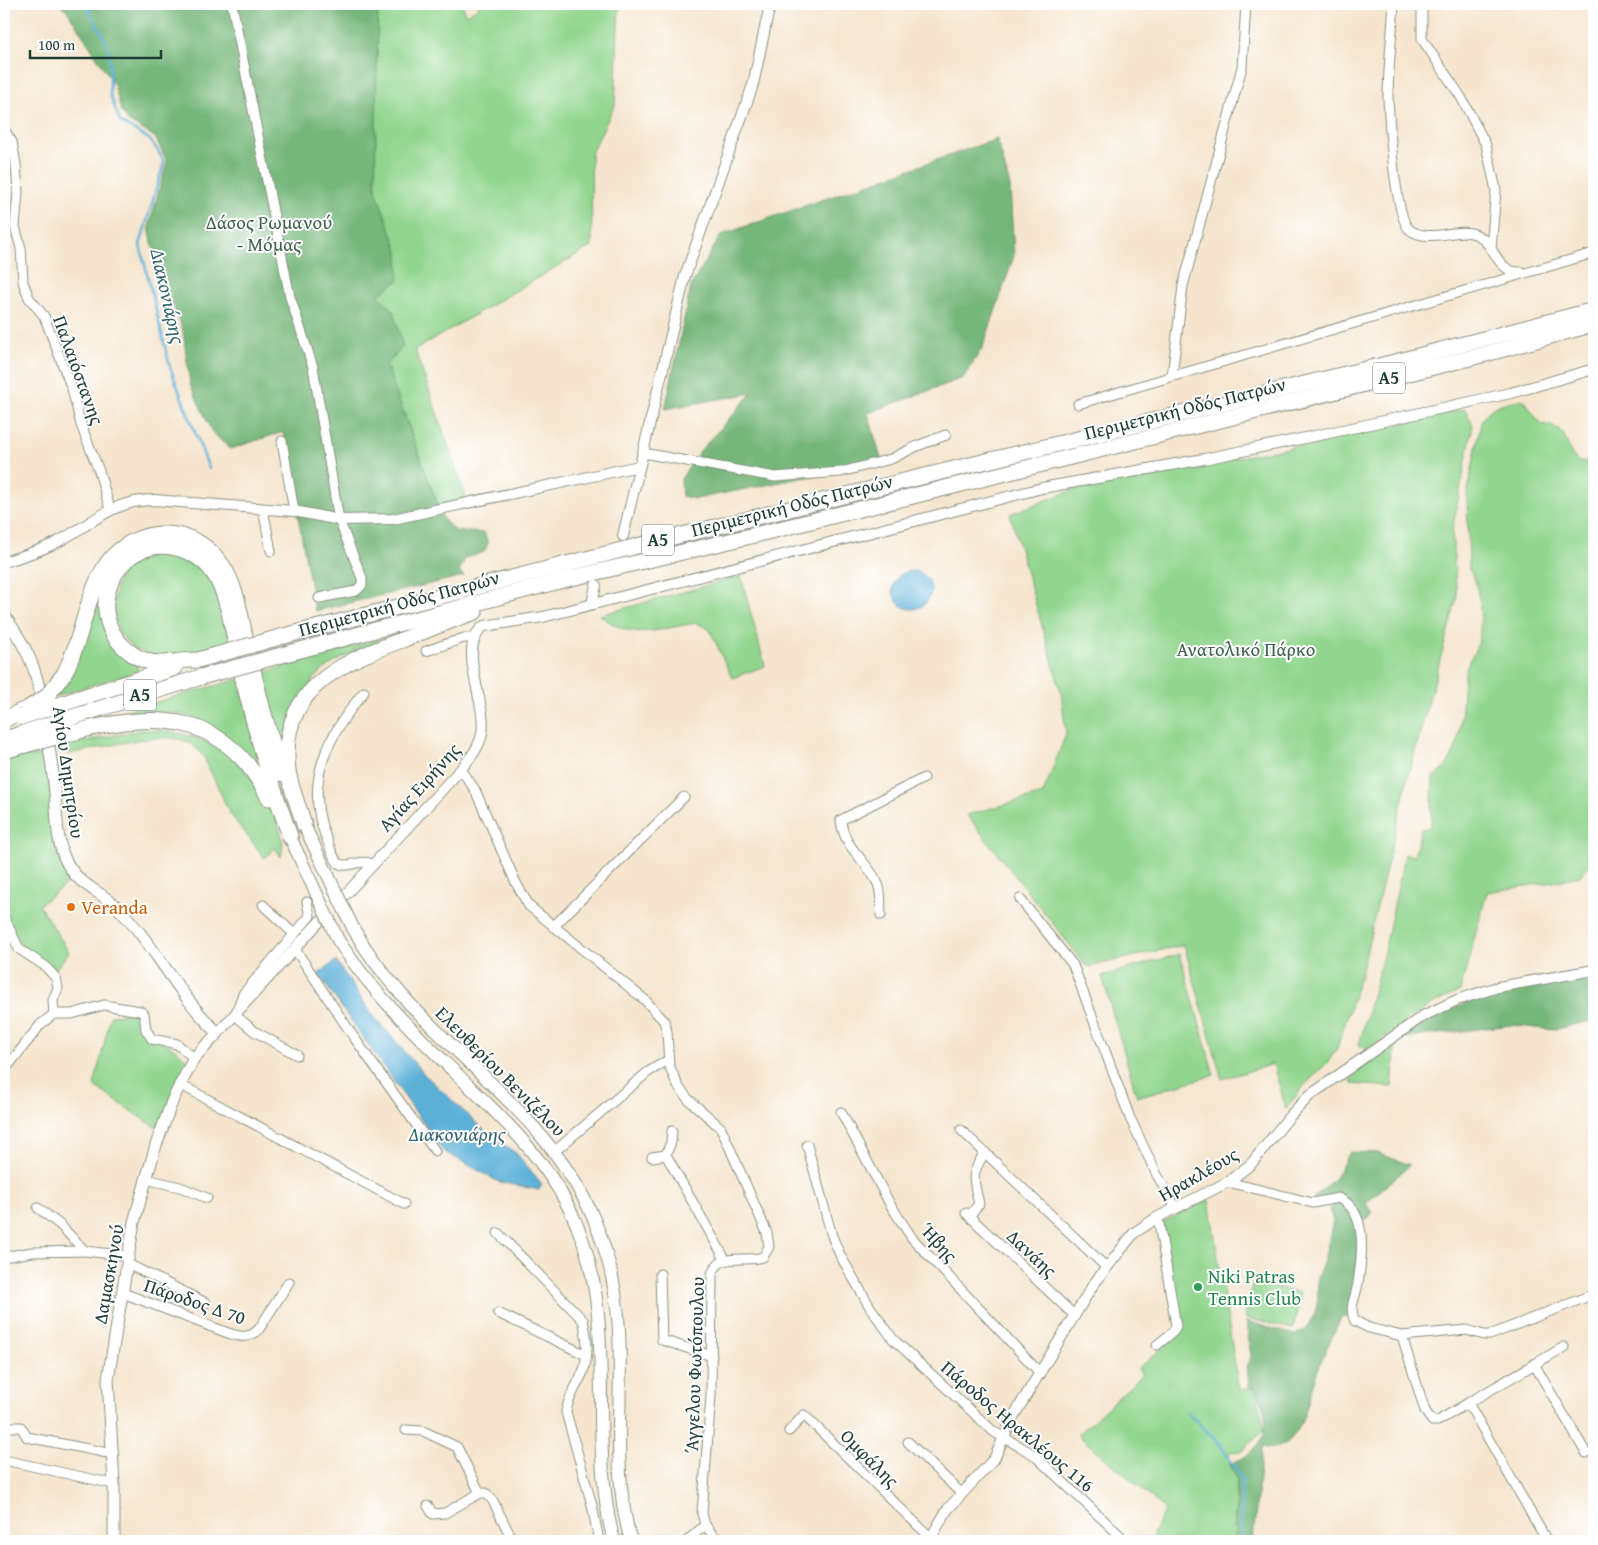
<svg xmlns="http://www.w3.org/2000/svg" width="1598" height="1545" viewBox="0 0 1598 1545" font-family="'Gentium Book Plus',serif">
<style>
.green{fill:#91d58e;stroke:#588961}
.forest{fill:#74b679;stroke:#4a7a56}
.water{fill:#5cb0d8;stroke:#3e7686}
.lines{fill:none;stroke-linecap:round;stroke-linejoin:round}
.stream{stroke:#5cb0d8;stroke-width:2.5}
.minor-casing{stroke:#8a9181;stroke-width:11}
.tertiary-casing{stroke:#8a9181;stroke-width:12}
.secondary-casing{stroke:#8a9181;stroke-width:13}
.primary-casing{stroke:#8a9181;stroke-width:14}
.motorway-casing{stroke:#8a9181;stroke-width:17}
.minor{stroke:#fff;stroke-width:9}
.tertiary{stroke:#fff;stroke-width:10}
.secondary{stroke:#fff;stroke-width:11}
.primary{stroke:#fff;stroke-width:12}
.motorway{stroke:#fff;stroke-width:15}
.primary-bridge-casing{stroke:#8a9181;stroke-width:14;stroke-linecap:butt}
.motorway-bridge-casing{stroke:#8a9181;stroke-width:17;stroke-linecap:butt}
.primary-bridge{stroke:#fff;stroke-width:12}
.motorway-bridge{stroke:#fff;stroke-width:15}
.food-dot{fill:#e8710a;stroke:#fff;stroke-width:2}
.leisure-dot{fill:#2e9e5b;stroke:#fff;stroke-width:2}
.labels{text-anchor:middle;stroke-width:4;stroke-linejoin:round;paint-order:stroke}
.shield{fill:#fff;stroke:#627771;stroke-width:1}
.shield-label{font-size:18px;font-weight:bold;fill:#1f3d34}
.park-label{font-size:19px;fill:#3c634a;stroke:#fff}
.street-label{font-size:19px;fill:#1f3d34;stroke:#fff}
.food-label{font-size:19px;fill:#c56008;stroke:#fff;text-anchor:start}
.leisure-label{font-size:19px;fill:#27864d;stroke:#fff;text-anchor:start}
.water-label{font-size:20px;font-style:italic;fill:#34656d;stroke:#fff}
</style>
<rect width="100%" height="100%" fill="#fff"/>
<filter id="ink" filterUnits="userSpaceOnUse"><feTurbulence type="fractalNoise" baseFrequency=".02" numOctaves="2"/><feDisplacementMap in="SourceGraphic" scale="10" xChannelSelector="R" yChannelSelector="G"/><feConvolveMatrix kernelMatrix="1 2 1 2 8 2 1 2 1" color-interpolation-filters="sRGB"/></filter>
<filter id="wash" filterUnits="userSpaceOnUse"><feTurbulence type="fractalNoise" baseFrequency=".0096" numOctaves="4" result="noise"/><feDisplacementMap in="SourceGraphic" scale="20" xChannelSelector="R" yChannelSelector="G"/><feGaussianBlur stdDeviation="1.12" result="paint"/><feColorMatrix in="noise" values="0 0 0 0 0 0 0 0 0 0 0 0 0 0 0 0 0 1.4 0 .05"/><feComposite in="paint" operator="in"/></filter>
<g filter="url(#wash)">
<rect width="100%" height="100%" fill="#f5e5ce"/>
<!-- green -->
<g class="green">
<path d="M378,4h85l2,11 12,-6 2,-5h140l-4,101 -24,48 1,93 -177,104 52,150 -29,5 -52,-140 7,-55 -16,-15 -2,-207z"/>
<path d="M1523,399l18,25c34,4 19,23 38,38l15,-2 -1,400 -13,16 -27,6 -66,10 -27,99c-9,5 -19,8 -28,14 -23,13 -44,29 -65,46l-8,-6 25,-93 21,-98 9,2 7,-27 10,-2 2,-50c35,-20 26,-71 32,-105 2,-10 10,-19 13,-28 5,-20 3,-58 -9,-75l-2,-74 14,-73c9,-18 23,-19 42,-23z"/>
<path d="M1465,409l8,16 -21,106 5,67 -49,179 -47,197 -24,74 -9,14 -24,24 -18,23 -13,-45 -51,15 -38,-134 -97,22 -120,-152 76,-21 23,-60 -5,-42 -51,-178 76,-29 235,-43z"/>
<path d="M153,553c62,0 64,37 77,88l-47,15 -20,3 -29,-10 -15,-16 -7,-24 6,-30 11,-14z"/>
<path d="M741,576l24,90 -33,12 -22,-48 -13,-7c-38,5 -64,20 -97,-8z"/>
<path d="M100,595l27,63 10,7 1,6 -87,27 26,-39z"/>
<path d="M411,630c-33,13 -72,23 -98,49l-31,80 -24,-85z"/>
<path d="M239,679l25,97c-19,-17 -37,-37 -58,-51 -40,-27 -96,-6 -139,2z"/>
<path d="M140,730c62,-1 104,23 131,80 8,16 15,29 10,47l-6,-9 -10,10 -35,-44 -25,-55c-7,-11 -14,-17 -27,-20 -28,-6 -81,11 -110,15l-5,-4 3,-5z"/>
<path d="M47,754l7,66 20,58 -35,27 30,47 -14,18 -32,-19 -19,-37v-151l10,-5z"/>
<path d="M1180,954l34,121 -77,22 -35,-121z"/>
<path d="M131,1013c11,2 12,6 12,16l32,20 14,12 -32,67 -63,-42 17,-71z"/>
<path d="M1396,1039l-4,48 -40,-3 -1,-5 19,-20z"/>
<path d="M1209,1200l30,190 16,-2 10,42 -23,21 -13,1 1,12 7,15 -3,61 -84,1 15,-32 -87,-74 64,-60 -4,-7 41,-34 -16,-112z"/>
<path d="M1253,1282l48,11 -8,36 -48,-11z"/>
</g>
<!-- forest -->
<g class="forest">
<path d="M58,4h320l-3,183 23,64 1,29 -21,15 15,15 10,37 -17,18 57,154 12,12 29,2 4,10 -4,9 -19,6 -6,14 5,4 -149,35 -32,-179 -53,17 -18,-17 -22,-48 -7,-53 -28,-74 -6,-30 18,-66 -12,-24 -27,-16 -7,-10 -7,-27 -48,-75z"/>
<path d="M997,139l13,47 4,70 -31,91 -20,31 -95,35 14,49 -187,37 -13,-3 -1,-17 19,-28 52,-58 -87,16 26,-123 30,-51z"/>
<path d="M1594,977v43l-41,10 -42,-5 -115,14 26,-17 68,-29z"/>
<path d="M1350,1152l28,1 32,12 -44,38 6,10 -6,8c-20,-29 -21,-22 -53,-23l22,-20z"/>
<path d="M1336,1203c38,2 17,88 14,111l-2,3 -7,1c-9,19 -18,37 -25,57 -9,25 -15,82 -54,72l-9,94h-19l3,-62 -7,-15c42,-19 42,-39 25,-77h-6l-2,-23 4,-7 -5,-36 49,14 9,-5 10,-13 4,-18 -1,-22 7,-16 9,-40 -4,-12z"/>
</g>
<!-- water -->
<g class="water">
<circle cx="912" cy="590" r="19"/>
<path d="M336,961l36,53 52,60 65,61 27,18 26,31 -3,6 -40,-8 -56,-31 -125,-177z"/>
</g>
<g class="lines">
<!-- stream -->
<g class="stream">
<path d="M85,4l22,39 3,15v36l10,28 29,17 8,10 7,13 -24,83 30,122 39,102"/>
<path d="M1187,1412l33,32 22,35 -2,62"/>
</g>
</g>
</g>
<g filter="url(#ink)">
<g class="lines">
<!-- minor casing -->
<g class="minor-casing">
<g id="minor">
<path d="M232,4l58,293 23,70 26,153 23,58v7l-6,6 -37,7"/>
<path d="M1394,4c-2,31 -6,64 -6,95 1,22 7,120 22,131 20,14 47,-4 67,5 19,9 19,39 45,37"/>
<path d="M1422,4v35l39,58 25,48 10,45 -5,59"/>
<path d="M4,129l8,13 4,22 2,28 -3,35 6,21 2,34 6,16 15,18 28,73 9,36 18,46 11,38"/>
<path d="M1172,376l11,-90 59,-219 4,-63"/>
<path d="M1078,404l516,-151"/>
<path d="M282,441l12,70"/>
<path d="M643,453l132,24 66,-5 50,-13 26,-13 29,-11"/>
<path d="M263,509l8,42"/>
<path d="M426,651l38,-13h12"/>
<path d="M364,692c-35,42 -60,88 -39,143 4,9 6,19 13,28 10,7 23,-6 35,2"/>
<path d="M461,769l14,21 41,93 13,23 116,94 19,21 3,11 2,33 9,21 10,13 33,29 46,105 2,14 -6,10c-18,6 -43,-6 -51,17l-1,122 -9,117 3,12 13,16"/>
<path d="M1020,899l53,66 57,153 27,57 19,33"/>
<path d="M263,905l31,29"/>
<path d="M881,915c-1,-9 1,-23 -3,-31 -11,-24 -35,-36 -37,-64l83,-42"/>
<path d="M4,917l15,32 26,17 11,12 2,10 -5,12 1,14"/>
<path d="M553,927l131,-130"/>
<path d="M295,949l58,87 82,115"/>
<path d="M54,1014h18l32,-9 36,6 4,3 2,16 6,9 25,5 17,14"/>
<path d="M297,1055l-43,-24 -19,-16 8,-21 67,-78 -3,-14"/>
<path d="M4,1071l37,-47 13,-10"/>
<path d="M179,1084l225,120"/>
<path d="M841,1112l49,92 22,34 129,136"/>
<path d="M961,1130l145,137"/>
<path d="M807,1145l25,91 8,19 30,52 23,32 101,93 39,22 93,87"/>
<path d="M555,1151l93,-79 20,-12"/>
<path d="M666,1155l59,104"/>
<path d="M666,1155l5,-13 1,-11"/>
<path d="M652,1157l14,-2"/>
<path d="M146,1179l34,8 27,11"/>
<path d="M1228,1182l85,21 25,-5c31,12 24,59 20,85 -2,14 -10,25 -3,38l14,7 33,8 23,75 7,10h6l30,-18 79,138"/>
<path d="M38,1208l22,17 25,26 44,5"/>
<path d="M966,1213l109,103"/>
<path d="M969,1216l10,-12c-6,-27 -9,-28 6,-52"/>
<path d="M498,1233l85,87c4,16 6,36 0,52 -6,14 -15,25 -17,40l26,93 7,36"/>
<path d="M4,1257l28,-5 53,-1"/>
<path d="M128,1264l78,39"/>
<path d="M660,1274l2,66 50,16"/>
<path d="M123,1293l105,40c11,4 22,6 31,-4l30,-47"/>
<path d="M498,1313l88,42"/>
<path d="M1402,1336l64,-6 18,5h6l104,-41"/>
<path d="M1157,1345l16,-13 3,-6 -18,-109"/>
<path d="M1534,1364l52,89"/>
<path d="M1468,1403l96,-56"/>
<path d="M4,1427h17l6,10 86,17"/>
<path d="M406,1430l17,1 34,16 23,46"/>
<path d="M789,1431l15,-16 127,123"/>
<path d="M908,1442l53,51"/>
<path d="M4,1460l110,24"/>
<path d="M428,1506l5,8 12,-1 35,-20h6l7,8 20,40"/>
<path d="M687,1541l18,-16"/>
</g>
</g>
<!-- tertiary casing -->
<g class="tertiary-casing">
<g id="tertiary">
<path d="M623,536l62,-260 68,-191 17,-81"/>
<path d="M4,562c19,-6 40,-12 57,-22 33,-18 53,-40 93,-40l140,11 45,9 54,-1 246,-53"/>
<path d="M592,604l4,-19"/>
<path d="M346,894l115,-125c9,-11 19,-22 21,-36 6,-30 -27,-86 2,-107l59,-9 499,-129 162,-29 125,-26 182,-40 83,-24"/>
<path d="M218,1033l102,-112"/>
<path d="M929,1541l18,-31 47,-51 19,-42 80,-132 41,-52 24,-16 70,-35 23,-18 38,-47 20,-21 114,-80 34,-16 41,-13 96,-17"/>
</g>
</g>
<!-- secondary casing -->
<g class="secondary-casing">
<g id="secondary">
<path d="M4,615c23,33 32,51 39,92"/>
<path d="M47,733c3,20 6,40 8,60 2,21 1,44 9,64 14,31 34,31 54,51 38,38 60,88 100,125l-24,25 -21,41 -17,46 -22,77 -26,157 6,105v57"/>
</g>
</g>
<!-- primary casing -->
<g class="primary-casing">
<g id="primary">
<path d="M353,928c62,111 188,170 240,289 15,35 24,75 26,113 4,71 -8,143 12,211"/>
<path d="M338,940c36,56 84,100 131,146 44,42 86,84 109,142 41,102 8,210 36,313"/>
</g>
</g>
<!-- motorway casing -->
<g class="motorway-casing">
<g id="motorway">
<path d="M284,636l365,-93 742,-180 203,-53"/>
<path d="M289,653l270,-72 196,-46 429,-106 298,-74 112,-31"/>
<path d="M198,660c-13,-1 -24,3 -38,3 -24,0 -49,-22 -53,-46 -4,-17 2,-36 13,-50 24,-32 73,-25 94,7 17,26 21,74 29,105 13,55 29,108 48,160"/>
<path d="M64,674c19,-35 21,-79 44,-112 12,-16 32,-27 52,-28 24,-1 44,7 59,27 19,24 22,60 29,89 10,41 20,84 35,124"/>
<path d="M86,696l89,-28"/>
<path d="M79,715l122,-38"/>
<path d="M4,720l17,-9"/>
<path d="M76,732c82,-22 150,-19 193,66"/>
<path d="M4,740l16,-6"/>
<path d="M4,751l21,-6"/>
<path d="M305,827c-7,-23 -18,-46 -18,-70 -2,-74 64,-98 120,-119 23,-9 45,-18 68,-26"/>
</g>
</g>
<!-- minor -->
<use href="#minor" class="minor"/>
<!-- tertiary -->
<use href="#tertiary" class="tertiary"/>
<!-- secondary -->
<use href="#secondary" class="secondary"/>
<!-- primary -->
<use href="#primary" class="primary"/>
<!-- motorway -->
<use href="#motorway" class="motorway"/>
<!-- primary-bridge casing -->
<g class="primary-bridge-casing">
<g id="primary-bridge">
<path d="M305,827l48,101"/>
<path d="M291,839l47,101"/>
</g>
</g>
<!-- motorway-bridge casing -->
<g class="motorway-bridge-casing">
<g id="motorway-bridge">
<path d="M198,660l86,-24"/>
<path d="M201,677l88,-24"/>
<path d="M27,709l19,-12 18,-23"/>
<path d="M21,717l65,-21"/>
<path d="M20,734l59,-19"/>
<path d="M25,745l51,-13"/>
</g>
</g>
<!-- primary-bridge -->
<use href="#primary-bridge" class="primary-bridge"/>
<!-- motorway-bridge -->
<use href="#motorway-bridge" class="motorway-bridge"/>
</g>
</g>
<!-- markers -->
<circle class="food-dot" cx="71" cy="907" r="5"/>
<circle class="leisure-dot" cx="1198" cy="1287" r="5"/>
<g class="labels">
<!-- shield labels -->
<g class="shield">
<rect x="1373" y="362.5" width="32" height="31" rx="4"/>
<rect x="642" y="524.5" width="32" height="31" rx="4"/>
<rect x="124" y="679.5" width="32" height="31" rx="4"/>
</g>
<g class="shield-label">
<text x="1389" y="384">Α5</text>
<text x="658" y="546">Α5</text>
<text x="140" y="701">Α5</text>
</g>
<!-- park labels -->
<g class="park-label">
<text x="269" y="229">Δάσος Ρωμανού<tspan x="269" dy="22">- Μόμας</tspan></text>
<text x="1246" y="656">Ανατολικό Πάρκο</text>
</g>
<!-- street labels -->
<g class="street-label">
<text transform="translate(79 370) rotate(70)" y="7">Παλαιόστανης</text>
<text transform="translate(1185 408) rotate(-14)" y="7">Περιμετρική Οδός Πατρών</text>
<text transform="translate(792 505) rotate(-14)" y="7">Περιμετρική Οδός Πατρών</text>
<text transform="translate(399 603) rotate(-15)" y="7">Περιμετρική Οδός Πατρών</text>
<text transform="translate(69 772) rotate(82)" y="7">Αγίου Δημητρίου</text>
<text transform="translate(419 787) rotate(-48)" y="7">Αγίας Ειρήνης</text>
<text transform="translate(501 1071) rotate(45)" y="7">Ελευθερίου Βενιζέλου</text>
<text transform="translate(1198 1174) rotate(-30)" y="7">Ηρακλέους</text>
<text transform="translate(939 1242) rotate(48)" y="7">Ήβης</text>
<text transform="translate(1032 1253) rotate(43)" y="7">Δανάης</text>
<text transform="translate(108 1274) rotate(-80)" y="7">Δαμασκηνού</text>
<text transform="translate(195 1301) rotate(19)" y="7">Πάροδος Δ 70</text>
<text transform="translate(694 1365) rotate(-88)" y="7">Άγγελου Φωτόπουλου</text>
<text transform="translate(1018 1426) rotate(40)" y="7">Πάροδος Ηρακλέους 116</text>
<text transform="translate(870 1458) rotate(45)" y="7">Ομφάλης</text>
</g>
<!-- food labels -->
<g class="food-label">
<text x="81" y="914">Veranda</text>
</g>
<!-- leisure labels -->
<g class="leisure-label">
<text x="1208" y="1283">Niki Patras<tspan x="1208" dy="22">Tennis Club</tspan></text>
</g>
<!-- water labels -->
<g class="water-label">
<text transform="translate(168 296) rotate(77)" y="7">Διακονιάρης</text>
<text x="457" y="1141">Διακονιάρης</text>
</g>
</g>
<!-- margin -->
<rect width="1598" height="1545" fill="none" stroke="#fff" stroke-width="20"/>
<!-- scale -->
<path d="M30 50v8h131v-8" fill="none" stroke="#1f3d34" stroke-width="2.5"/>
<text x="38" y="50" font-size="15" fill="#1f3d34" stroke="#ffffff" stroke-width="4" paint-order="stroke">100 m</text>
</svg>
